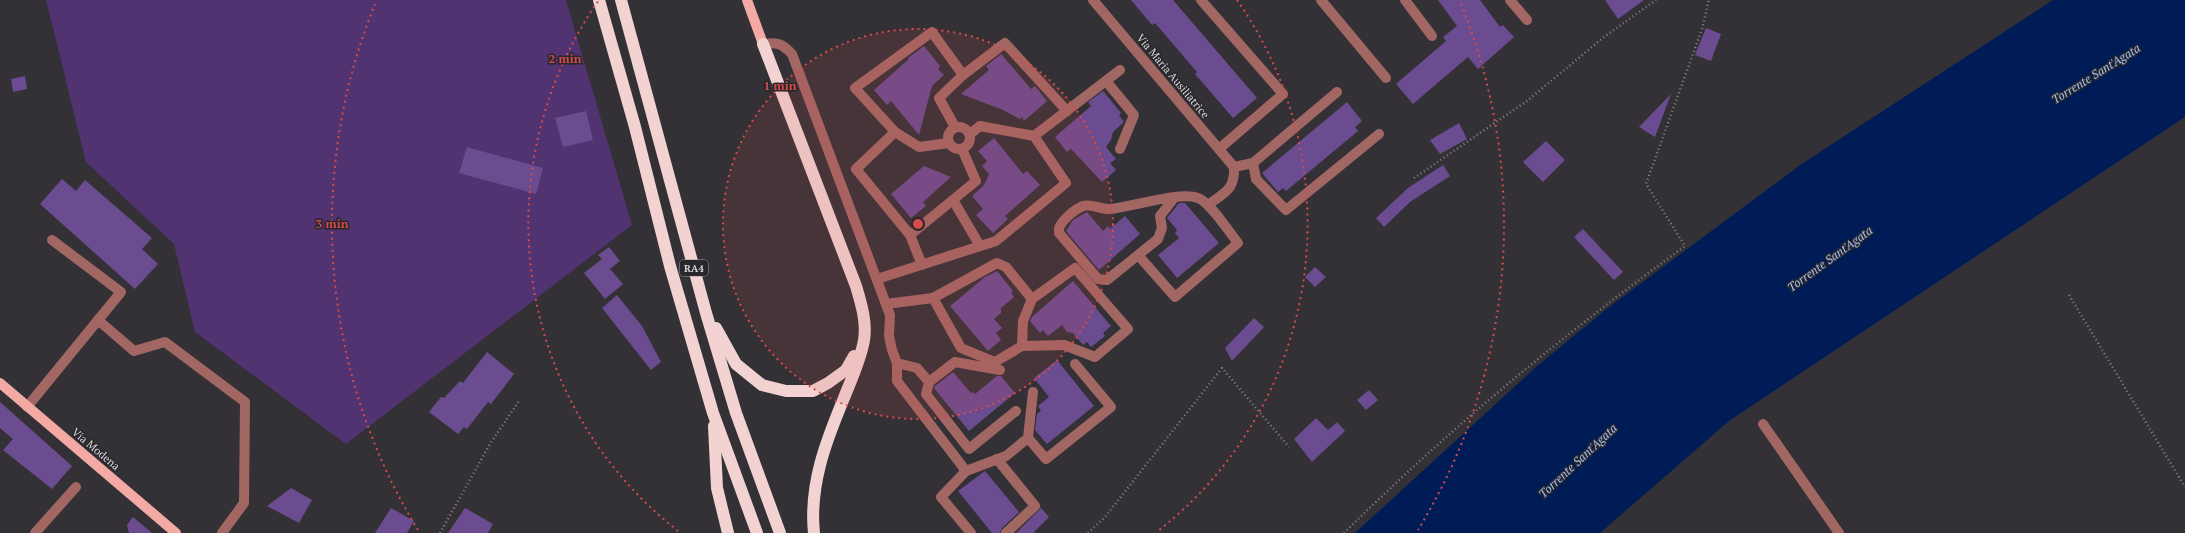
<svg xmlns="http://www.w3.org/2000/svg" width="2185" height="533" viewBox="0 0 2185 533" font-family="'PT Serif',serif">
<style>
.green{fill:#503370}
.water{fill:#001c56}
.building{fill:#6b4c90}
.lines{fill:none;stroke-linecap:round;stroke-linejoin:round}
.path{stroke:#858387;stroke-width:2.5;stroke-dasharray:1 3;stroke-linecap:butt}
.minor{stroke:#a26763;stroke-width:10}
.major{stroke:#f3aaa5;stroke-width:10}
.highway{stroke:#f2d3d1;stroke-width:12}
.ring{fill:none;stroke:#d64b4b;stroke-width:2;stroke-dasharray:2 4}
.labels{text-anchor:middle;stroke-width:3;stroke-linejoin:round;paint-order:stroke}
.shield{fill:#29272c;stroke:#a3a2a5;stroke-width:1}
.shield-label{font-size:10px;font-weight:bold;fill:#d7d6d9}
.street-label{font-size:11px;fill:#d7d6d9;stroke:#29272c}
.water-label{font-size:12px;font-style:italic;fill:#a2c3f9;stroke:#29272c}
.centre{fill:#d64b4b;stroke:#29272c;stroke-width:2}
.ring-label{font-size:12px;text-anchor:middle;font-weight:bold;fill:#d64b4b;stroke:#29272c;stroke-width:3;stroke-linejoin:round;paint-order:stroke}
</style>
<rect width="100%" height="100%" fill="#333136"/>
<!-- green -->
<path class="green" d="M46,0h520l66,225 -286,219 -151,-112 -21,-88 -88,-82z"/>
<!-- water -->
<path class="water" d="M2053,0h132v117l-456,304 -129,112h-245l181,-166 73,-60 194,-144z"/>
<!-- building -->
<g class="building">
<path d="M1131,0h42l84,98 -24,20 -38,-44 2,-2 -42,-49 -3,2z"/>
<path d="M1438,0h42l20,27 3,-2 11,12 -36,32 -10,-12 -55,47 -17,-20 50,-43 -3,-4 14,-11z"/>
<path d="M1605,0h39l-26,19z"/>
<path d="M1706,28l15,6 -10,27 -16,-6z"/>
<path d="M924,46l16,20 -2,3 6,6 -12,11 -13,49 -28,-34 -4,4 -13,-15 35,-31 -1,-1z"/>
<path d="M1001,54l30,35 4,-3 12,15 -23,20 -2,-4 -2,2 -17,-9 -42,-16 28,-24 -3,-4z"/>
<path d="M25,76l2,13 -14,3 -2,-13z"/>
<path d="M1103,91l18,22 -2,2 5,7 -11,10 -2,8 -5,7 10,12 -6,4 6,7 -14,12 -31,-33 -4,3 -12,-15 36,-31 -3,-4z"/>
<path d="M1671,94l-16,43 -16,-10z"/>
<path d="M1347,102l15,19 -7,6 3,4 -72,60 -3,-3 -5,4 -16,-19z"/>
<path d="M586,111l7,29 -30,7 -8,-29z"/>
<path d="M1459,123l8,16 -27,15 -10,-14z"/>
<path d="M994,138l29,36 4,-3 13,14 -35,31 3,3 -15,14 -17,-18 7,-6 -11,-13 12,-11 5,-11 -7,-8 5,-5 -9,-10z"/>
<path d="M1546,141l19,19 -22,22 -20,-20z"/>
<path d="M467,147l76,21 -7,26 -77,-21z"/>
<path d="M1443,165l7,11 -40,26 -26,25 -8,-9 32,-30z"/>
<path d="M924,166l27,11 -28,25 3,4 -15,12 -20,-24z"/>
<path d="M62,179l14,12 9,-11 67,58 -10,11 16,15 -23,25 -95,-85z"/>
<path d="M1179,203h6l34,40 -42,35 -19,-23 21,-17 -4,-5 2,-3 -10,-12z"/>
<path d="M1087,212l16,19 5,-5 2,3 15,-13 15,18 -41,36 -33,-39 7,-11z"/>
<path d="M1583,229l40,43 -9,8 -40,-43z"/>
<path d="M609,247l11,14 -10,8 13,15 -18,15 -21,-26 18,-14 -4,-4z"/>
<path d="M1315,267l11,10 -11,10 -10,-10z"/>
<path d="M997,271l16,20 -2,2 3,4 -13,11v5l-7,6 8,9 -6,5 5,7 -13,11 -38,-45 35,-29z"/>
<path d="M1073,281l38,45 -8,7 2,3 -14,11 -4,-5 -4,3 -10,-12 -6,-1 -5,-7 -14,11 -5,-6 -3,3 -10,-12 2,-4z"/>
<path d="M617,295l25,31 19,36 -10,8 -49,-62z"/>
<path d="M1254,318l10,9 -32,34 -7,-13z"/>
<path d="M487,352l27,22 -23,30 -3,-2 -21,27 -3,-2 -6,7 -29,-22 12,-15 3,1 16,-17 3,2z"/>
<path d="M1057,360l37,46 -47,38 -12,-14 2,-16 4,-3 -3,-5 11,-9 -15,-19z"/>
<path d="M953,372l18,21 2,-1 2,2 22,-18h4l14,17 -46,38 -35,-43 1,-2z"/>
<path d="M1369,390l9,10 -12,10 -9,-10z"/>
<path d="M0,402l72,64 -20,23 -49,-39 10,-11 -13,-11z"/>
<path d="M1316,418l12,12 9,-8 8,9 -33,31 -18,-23z"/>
<path d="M985,471l34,41 -17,16 -2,5h-8l-34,-42z"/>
<path d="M291,488l21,12 -13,23 -32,-17z"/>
<path d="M391,508l23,13 -7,12h-32z"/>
<path d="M465,508l28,16 -5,9h-40z"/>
<path d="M1041,508l8,9 -15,15 1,1h-19z"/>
<path d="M133,517l19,16h-23l-2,-8z"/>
</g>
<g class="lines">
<!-- path -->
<g class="path">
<path d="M1414,178l113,-77 77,-64 52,-37"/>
<path d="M2069,295l116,192"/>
<path d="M440,533l50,-89 29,-43"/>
<path d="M1088,533l17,-16 117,-149 67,79"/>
<path d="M1344,533c105,-104 221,-200 341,-287l-39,-62 56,-155 7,-29"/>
</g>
<!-- minor -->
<g class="minor">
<path d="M1093,0l141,167"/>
<path d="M1201,0l82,94 -64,55"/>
<path d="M1321,0l65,78"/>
<path d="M1405,0l27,36"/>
<path d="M1510,0l17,20"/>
<path d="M763,44c13,-2 19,-1 29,10l98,261 -1,21 3,14 5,13v18l69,90"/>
<path d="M1106,81l28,34 -14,34"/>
<circle cx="959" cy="138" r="11"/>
<path d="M955,127l-16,-29 24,-23 42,-32 62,68"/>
<path d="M895,132l-39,37 54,66 12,30"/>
<path d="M1034,136l86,-66"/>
<path d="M949,143l-30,4 -24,-15 -40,-44 77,-56 31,43"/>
<path d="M1253,163l3,16 30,31 93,-76"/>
<path d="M1234,167l19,-4 84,-71"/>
<path d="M953,200l27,46"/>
<path d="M1208,205c17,-13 27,-15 26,-38"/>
<path d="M910,235l66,-54 -14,-32"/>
<path d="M1138,255l37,42 63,-54c-9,-11 -28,-41 -40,-45 -18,-7 -67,9 -88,11 -9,1 -18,-6 -27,-3 -8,3 -21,14 -24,22v5l39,46 9,1 51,-41 4,-11 -2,-12 14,-18"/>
<path d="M877,279l119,-38 70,-58 -32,-47 -54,-10 -10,8"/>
<path d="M933,298l28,50 34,14 27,-16 42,-1 31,12 33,-28 -53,-61 -43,31 -9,22 -1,25"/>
<path d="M886,304l47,-6 64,-35 9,4 26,32"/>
<path d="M98,320l36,31 31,-9 80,60 -1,101 -22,30"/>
<path d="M897,363l20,5 12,14"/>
<path d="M1000,370l-45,-8 -26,20 -3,12 43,55 47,-38"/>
<path d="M27,407l94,-115 -69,-52"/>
<path d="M1763,424l76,109"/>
<path d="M1028,438l18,21 65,-52 -36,-43"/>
<path d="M997,459l38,47 -29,27"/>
<path d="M35,533l41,-46"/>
<path d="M971,533l-30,-36 25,-26 40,-15 22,-18 5,-46"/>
</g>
<!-- major -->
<g class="major">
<path d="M747,0l16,44"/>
<path d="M0,383l176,150"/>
</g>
<!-- highway -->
<g class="highway">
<path d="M599,0l36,127 35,139 43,147 44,120"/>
<path d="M621,0l85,313 30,100 44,120"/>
<path d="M763,44l93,242c5,17 11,36 8,54 -3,19 -13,40 -20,58 -18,43 -35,87 -30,135"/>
<path d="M716,328l20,36 26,21 24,6h27l15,-8 18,-13 8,-14"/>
<path d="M714,426l3,62 11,45"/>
</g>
</g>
<!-- distance rings -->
<circle cx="918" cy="224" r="195" fill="#d64b4b" fill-opacity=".12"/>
<g class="ring">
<circle cx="918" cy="224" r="195"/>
<path d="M678 531A390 390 0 0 1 599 0M1237 0A390 390 0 0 1 1158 531"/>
<path d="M418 530A586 586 0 0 1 375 4M1461 4A586 586 0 0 1 1418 530"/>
</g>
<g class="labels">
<!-- shield labels -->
<rect class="shield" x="680" y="260" width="28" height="16" rx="3"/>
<g class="shield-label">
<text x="694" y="272">RA4</text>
</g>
<!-- street labels -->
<g class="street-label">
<text transform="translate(1173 76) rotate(50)" y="4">Via Maria Ausiliatrice</text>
<text transform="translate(96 449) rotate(40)" y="4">Via Modena</text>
</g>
<!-- water labels -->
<g class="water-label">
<text transform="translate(2096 74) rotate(-32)" y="4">Torrente Sant'Agata</text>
<text transform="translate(1830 259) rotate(-36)" y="4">Torrente Sant'Agata</text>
<text transform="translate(1578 461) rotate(-43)" y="4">Torrente Sant'Agata</text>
</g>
</g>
<circle cx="918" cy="224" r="6" class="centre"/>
<g class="ring-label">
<text x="565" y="63">2 min</text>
<text x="780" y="90">1 min</text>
<text x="332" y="228">3 min</text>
</g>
</svg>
